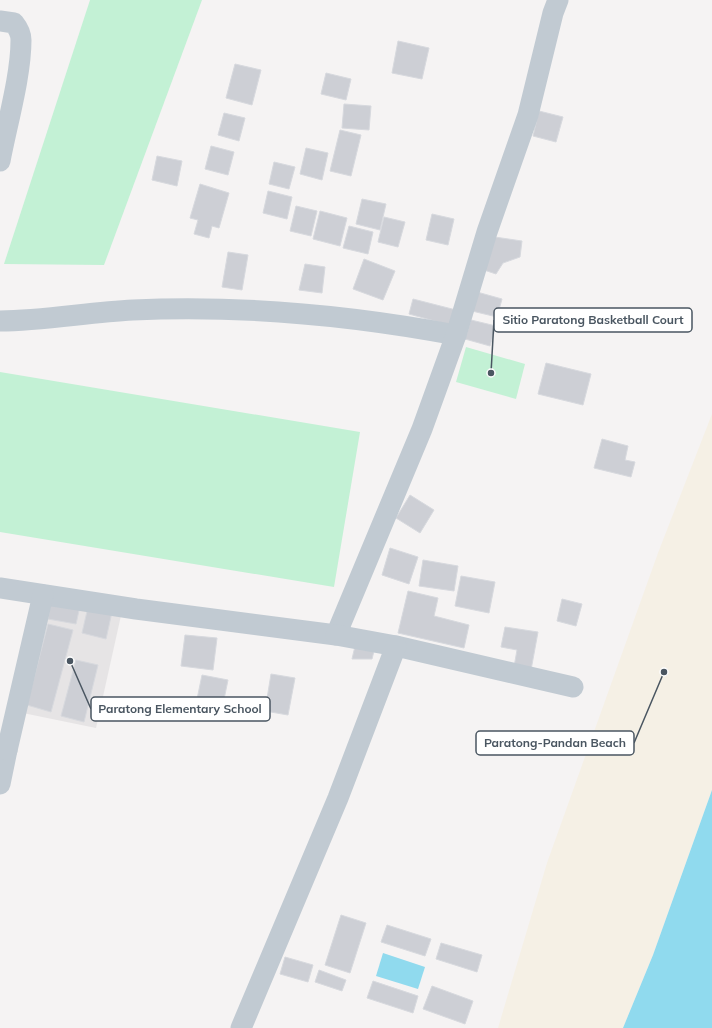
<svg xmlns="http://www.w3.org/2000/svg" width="712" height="1028" viewBox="0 0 712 1028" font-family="Mulish,sans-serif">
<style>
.education{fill:#e6e4e5}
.green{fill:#c3f1d5}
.sand{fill:#f5f0e5}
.water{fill:#90daee}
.building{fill:#cdcfd5;stroke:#d7d9de}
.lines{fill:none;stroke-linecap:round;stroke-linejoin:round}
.minor{stroke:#c1cad2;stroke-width:21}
.leader{fill:none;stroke:#4a5661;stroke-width:1.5}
.callout-dot{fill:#4a5661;stroke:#fff;stroke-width:1.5}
.callout{fill:#fff;stroke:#4a5661;stroke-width:1.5}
.callout-label{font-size:12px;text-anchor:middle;font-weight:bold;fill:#4a5661}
</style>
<rect width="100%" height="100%" fill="#f5f3f3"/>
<!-- education -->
<path class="education" d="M43,594l79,17 -26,117 -78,-16z"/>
<!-- green -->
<g class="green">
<path d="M90,0h112l-98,265 -100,-1z"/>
<path d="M466,347l59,17 -9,35 -60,-17z"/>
<path d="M0,372l360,60 -26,155 -334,-55z"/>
</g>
<!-- sand -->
<path class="sand" d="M712,414v376l-59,165 -30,73h-125l49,-165 111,-310z"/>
<!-- water -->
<g class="water">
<path d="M712,790v238h-89l30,-73z"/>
<path d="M383,953l42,14 -7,22 -42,-13z"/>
</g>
<!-- building -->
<g class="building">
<path d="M398,41l31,7 -7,31 -30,-6z"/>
<path d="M235,64l26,6 -9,35 -26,-7z"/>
<path d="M326,73l25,6 -5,21 -25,-6z"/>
<path d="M344,104l27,2 -2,24 -27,-2z"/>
<path d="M539,111l24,6 -7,25 -23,-6z"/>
<path d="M224,113l21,5 -6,23 -21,-6z"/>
<path d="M340,130l21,5 -10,41 -21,-5z"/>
<path d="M211,146l23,6 -6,23 -23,-6z"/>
<path d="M306,148l22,5 -6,27 -22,-6z"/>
<path d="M157,156l25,5 -5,25 -25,-6z"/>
<path d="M274,162l21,5 -6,22 -20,-5z"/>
<path d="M200,184l29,9 -10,35 -7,-2 -3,12 -15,-4 4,-14 -8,-2z"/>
<path d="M268,191l24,6 -5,22 -24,-6z"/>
<path d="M362,199l24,5 -6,26 -24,-6z"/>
<path d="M296,206l21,5 -6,25 -21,-5z"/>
<path d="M320,211l27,7 -7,28 -27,-7z"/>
<path d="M432,214l22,5 -6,26 -22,-5z"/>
<path d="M384,217l21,5 -7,25 -20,-5z"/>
<path d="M349,226l24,6 -5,22 -25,-6z"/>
<path d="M488,236l34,5 -2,16 -17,6 -7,11 -18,-6z"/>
<path d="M228,252l20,3 -6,35 -20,-3z"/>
<path d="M364,259l31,12 -12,29 -30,-11z"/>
<path d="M305,264l20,3 -3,26 -23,-3z"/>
<path d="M477,292l25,7 -5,18 -25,-6z"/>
<path d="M413,299l43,11 -3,16 -44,-12z"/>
<path d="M471,320l25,6 -6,20 -25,-7z"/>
<path d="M546,363l45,11 -8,31 -45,-11z"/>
<path d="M602,439l26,7 -3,14 10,2 -4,15 -37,-9z"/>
<path d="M410,495l24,15 -14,23 -24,-15z"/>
<path d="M390,548l28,9 -9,27 -27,-9z"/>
<path d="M423,560l35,6 -4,25 -35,-5z"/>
<path d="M461,576l34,6 -6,31 -34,-7z"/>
<path d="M408,591l30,7 -4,18 35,9 -5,23 -66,-15z"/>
<path d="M562,599l20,5 -6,22 -19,-5z"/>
<path d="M51,601l29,5 -4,18 -28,-5z"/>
<path d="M88,607l24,5 -6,27 -24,-6z"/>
<path d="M48,624l25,6 -22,82 -24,-7z"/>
<path d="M505,627l33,5 -7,38 -17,-3 3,-17 -16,-3z"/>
<path d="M185,635l32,3 -4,32 -32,-4z"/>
<path d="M356,642l18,9 -2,8h-20z"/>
<path d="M76,660l22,5 -14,57 -23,-6z"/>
<path d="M271,674l24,4 -7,37 -23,-4z"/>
<path d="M202,675l26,5 -6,29 -26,-5z"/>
<path d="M341,915l25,8 -16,50 -25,-8z"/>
<path d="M387,925l44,14 -6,17 -44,-14z"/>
<path d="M441,943l41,12 -5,17 -41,-13z"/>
<path d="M285,957l28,8 -5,17 -28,-8z"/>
<path d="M319,970l27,10 -4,11 -27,-9z"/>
<path d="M373,981l45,15 -5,17 -46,-15z"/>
<path d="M432,986l41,15 -8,23 -42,-15z"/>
</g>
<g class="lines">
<!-- minor -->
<g class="minor">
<path d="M0,21l14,2c4,5 7,10 7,17 0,36 -14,84 -21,121"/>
<path d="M0,321c44,0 89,-9 133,-11 109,-5 216,5 323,25"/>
<path d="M0,588l136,21 200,26 86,-206 34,-94 31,-103 41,-117 25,-102 5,-13"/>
<path d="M336,635l60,11 177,41"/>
<path d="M0,749l7,1 -7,34"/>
<path d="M7,750l36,-155"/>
<path d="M241,1028l97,-230 58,-152"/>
</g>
</g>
<!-- callouts -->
<path class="leader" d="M491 373L494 320M70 661L91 709M664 672L634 743"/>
<g class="callout-dot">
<circle cx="491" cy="373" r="4"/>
<circle cx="70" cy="661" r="4"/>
<circle cx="664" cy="672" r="4"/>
</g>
<g class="callout">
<rect x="494" y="308" width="198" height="24" rx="4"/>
<rect x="91" y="697" width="179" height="24" rx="4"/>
<rect x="476" y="731" width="158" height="24" rx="4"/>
</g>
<g class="callout-label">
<text x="593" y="324">Sitio Paratong Basketball Court</text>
<text x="180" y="713">Paratong Elementary School</text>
<text x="555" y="747">Paratong-Pandan Beach</text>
</g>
</svg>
